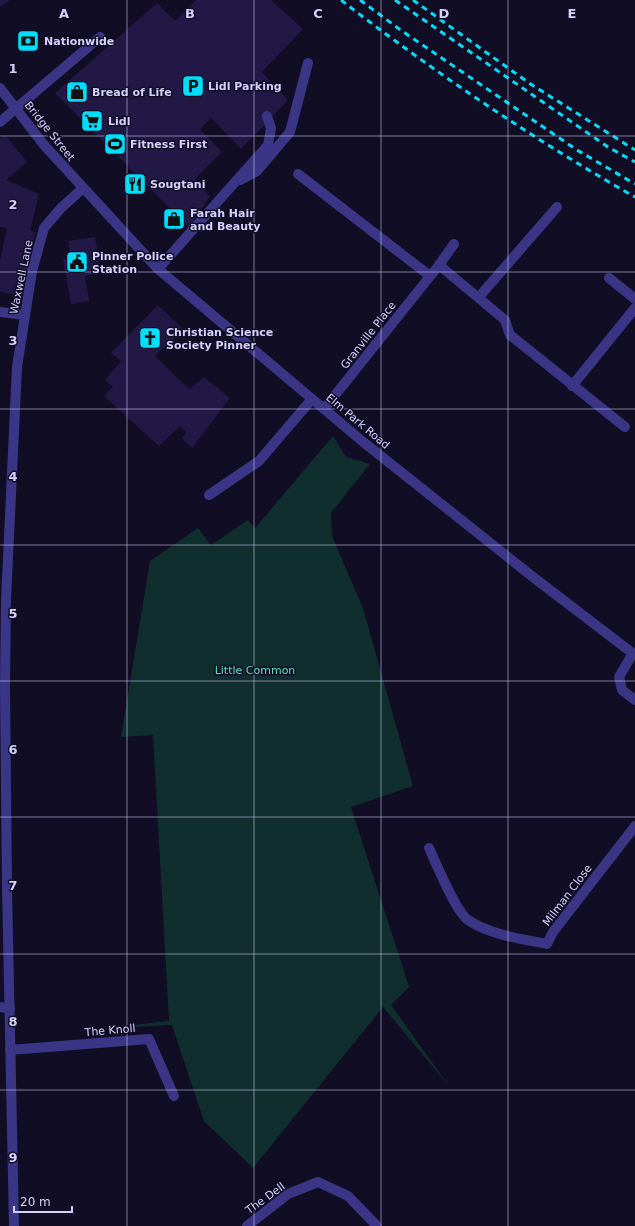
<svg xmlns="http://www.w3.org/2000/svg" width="635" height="1226" viewBox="0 0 635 1226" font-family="'DejaVu Sans',sans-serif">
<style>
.green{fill:#102e2e}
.building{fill:#221846}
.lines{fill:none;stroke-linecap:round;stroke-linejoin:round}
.service{stroke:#3a3685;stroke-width:10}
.minor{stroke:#3a3685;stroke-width:10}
.tertiary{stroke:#3a3685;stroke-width:10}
.rail{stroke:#00defb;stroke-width:3;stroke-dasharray:6 5;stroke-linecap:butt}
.grid{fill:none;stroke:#d6d0ff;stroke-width:1;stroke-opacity:0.55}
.labels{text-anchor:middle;stroke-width:3;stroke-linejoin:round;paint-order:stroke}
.poi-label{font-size:11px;font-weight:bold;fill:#d6d0ff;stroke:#110d24;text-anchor:start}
.street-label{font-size:11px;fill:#d6d0ff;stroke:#110d24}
.park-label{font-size:11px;fill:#56e5c3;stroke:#110d24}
.grid-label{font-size:13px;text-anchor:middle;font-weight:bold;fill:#d6d0ff;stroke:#110d24;stroke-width:3;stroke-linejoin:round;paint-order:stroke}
</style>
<rect width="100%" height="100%" fill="#110d24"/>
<!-- green -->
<path class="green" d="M333,436l13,21 24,7 -39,49 1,23 31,72 50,178 -62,21 58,180 -18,18 58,81 -66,-79 -130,161 -49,-47 -32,-96 -76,4 73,-8 -16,-286 -32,2 29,-176 48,-33 13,17 37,-25 7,8z"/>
<!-- building -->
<g class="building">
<path d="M0,0h10l-10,7z"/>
<path d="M196,0h75l32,29 -41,43 26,28 -47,49 -30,-31 -11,11 22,23 -27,27 15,17 -21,32 -134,-135 102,-90 18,18z"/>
<path d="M5,135l22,27 -21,18 33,14 -9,36 5,2 -13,64 -22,-4v-32l7,-32 -7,-1v-88z"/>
<path d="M95,237l6,36 -16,3 4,25 -18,3 -8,-45 8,-1 -3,-17z"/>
<path d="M158,305l26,25 -29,26 34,33 15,-12 26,21 -38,50 -10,-10 4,-6 -6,-6 -21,20 -55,-50 9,-9 -8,-7 16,-19 -10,-8z"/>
</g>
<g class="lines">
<!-- service -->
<g class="service">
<path d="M0,122l100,-85"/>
<path d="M298,174l132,102"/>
<path d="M240,180l17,-9 33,-39 18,-69"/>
<path d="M439,265l66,55 5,15 115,92"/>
<path d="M158,269l110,-124 3,-17 -4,-12"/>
<path d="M609,278l26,21"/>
<path d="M479,297l78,-90"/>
<path d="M0,312l25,3"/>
<path d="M572,386l63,-78"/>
<path d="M324,409l115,-144 15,-21"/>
<path d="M209,495l50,-34 53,-62"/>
<path d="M10,1050l139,-11 25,57"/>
</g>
<!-- minor -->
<g class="minor">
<path d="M633,653l-14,24 3,13 13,10"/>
<path d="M429,848c7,15 27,64 39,72 23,15 53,19 79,24l6,-12 82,-106"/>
<path d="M0,1007l10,2"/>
<path d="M247,1226l41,-32 30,-12 30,14 29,30"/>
</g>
<!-- tertiary -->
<g class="tertiary">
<path d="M0,88l44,57 114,124 204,172 171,136 102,78"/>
<path d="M14,1226l-7,-338 -2,-202 1,-86 11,-233 15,-96 12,-43 17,-20 21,-19"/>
</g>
<!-- rail -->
<g class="rail">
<path d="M341,0c93,72 192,139 294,197"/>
<path d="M360,0l42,31 175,119 58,34"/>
<path d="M395,0l213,147 27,15"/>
<path d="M413,0l116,83 106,67"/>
</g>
</g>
<!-- grid -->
<path class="grid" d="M127,0v1226M254,0v1226M381,0v1226M508,0v1226M0,136h635M0,272h635M0,409h635M0,545h635M0,681h635M0,817h635M0,954h635M0,1090h635"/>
<!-- icons -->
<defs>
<g id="bank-square" transform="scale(1.15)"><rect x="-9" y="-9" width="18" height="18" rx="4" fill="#00defb" stroke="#110d24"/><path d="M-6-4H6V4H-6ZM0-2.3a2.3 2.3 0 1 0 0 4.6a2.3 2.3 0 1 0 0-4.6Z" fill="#111"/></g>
<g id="parking-square" transform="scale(1.15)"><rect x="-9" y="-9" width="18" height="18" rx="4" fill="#00defb" stroke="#110d24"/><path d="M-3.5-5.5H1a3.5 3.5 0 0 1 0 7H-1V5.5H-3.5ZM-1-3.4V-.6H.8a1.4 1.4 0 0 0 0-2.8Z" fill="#111"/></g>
<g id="shop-square" transform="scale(1.15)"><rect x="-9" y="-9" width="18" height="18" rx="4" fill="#00defb" stroke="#110d24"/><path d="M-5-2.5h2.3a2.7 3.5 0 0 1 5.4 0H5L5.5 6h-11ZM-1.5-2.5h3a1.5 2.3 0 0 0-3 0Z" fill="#111"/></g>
<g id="supermarket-square" transform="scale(1.15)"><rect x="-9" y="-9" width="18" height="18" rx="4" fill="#00defb" stroke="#110d24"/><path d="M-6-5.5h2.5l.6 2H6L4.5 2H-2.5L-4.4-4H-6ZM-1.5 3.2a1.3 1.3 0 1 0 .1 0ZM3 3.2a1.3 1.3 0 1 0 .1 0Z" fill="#111"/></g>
<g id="stadium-square" transform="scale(1.15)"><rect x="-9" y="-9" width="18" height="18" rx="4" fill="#00defb" stroke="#110d24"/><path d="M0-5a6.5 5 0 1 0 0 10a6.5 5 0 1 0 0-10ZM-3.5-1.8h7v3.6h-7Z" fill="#111"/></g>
<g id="restaurant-square" transform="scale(1.15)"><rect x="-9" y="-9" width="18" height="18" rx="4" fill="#00defb" stroke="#110d24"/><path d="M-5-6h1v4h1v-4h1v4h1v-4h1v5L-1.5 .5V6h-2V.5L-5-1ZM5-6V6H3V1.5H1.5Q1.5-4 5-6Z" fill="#111"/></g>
<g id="civic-square" transform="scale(1.15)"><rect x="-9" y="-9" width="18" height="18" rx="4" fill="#00defb" stroke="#110d24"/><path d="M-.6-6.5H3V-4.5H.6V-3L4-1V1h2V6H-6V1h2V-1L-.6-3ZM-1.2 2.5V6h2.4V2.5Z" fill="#111"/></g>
<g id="church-square" transform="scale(1.15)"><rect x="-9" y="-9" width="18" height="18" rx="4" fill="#00defb" stroke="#110d24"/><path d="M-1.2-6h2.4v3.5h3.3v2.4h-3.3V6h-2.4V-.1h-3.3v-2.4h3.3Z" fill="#111"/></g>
</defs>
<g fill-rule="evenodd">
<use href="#bank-square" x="28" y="41"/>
<use href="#parking-square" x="193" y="86"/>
<use href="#shop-square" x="77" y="92"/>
<use href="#supermarket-square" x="92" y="121"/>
<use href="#stadium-square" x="115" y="144"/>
<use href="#restaurant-square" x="135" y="184"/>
<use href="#shop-square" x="174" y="219"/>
<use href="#civic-square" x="77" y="262"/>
<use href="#church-square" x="150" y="338"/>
</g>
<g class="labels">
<!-- poi labels -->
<g class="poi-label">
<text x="44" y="45">Nationwide</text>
<text x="208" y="90">Lidl Parking</text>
<text x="92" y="96">Bread of Life</text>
<text x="108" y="125">Lidl</text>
<text x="130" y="148">Fitness First</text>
<text x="150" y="188">Sougtani</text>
<text x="190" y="217">Farah Hair<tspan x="190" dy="13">and Beauty</tspan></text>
<text x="92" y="260">Pinner Police<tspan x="92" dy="13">Station</tspan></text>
<text x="166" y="336">Christian Science<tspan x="166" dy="13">Society Pinner</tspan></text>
</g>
<!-- street labels -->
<g class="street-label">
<text transform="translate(50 131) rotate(51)" y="4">Bridge Street</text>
<text transform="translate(21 277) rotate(-78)" y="4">Waxwell Lane</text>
<text transform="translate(368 335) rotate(-52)" y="4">Granville Place</text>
<text transform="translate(358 421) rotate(40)" y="4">Elm Park Road</text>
<text transform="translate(567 895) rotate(-53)" y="4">Milman Close</text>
<text transform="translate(110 1030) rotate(-5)" y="4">The Knoll</text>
<text transform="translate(265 1198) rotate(-36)" y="4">The Dell</text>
</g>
<!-- park labels -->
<g class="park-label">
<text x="255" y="674">Little Common</text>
</g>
</g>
<g class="grid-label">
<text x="64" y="18">A</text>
<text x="190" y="18">B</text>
<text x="318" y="18">C</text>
<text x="444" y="18">D</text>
<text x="572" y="18">E</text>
<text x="13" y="73">1</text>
<text x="13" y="209">2</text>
<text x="13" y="345">3</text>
<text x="13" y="481">4</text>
<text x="13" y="618">5</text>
<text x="13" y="754">6</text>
<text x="13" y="890">7</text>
<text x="13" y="1026">8</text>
<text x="13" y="1162">9</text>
</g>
<!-- scale -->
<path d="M14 1206v6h58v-6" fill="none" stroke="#d6d0ff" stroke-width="2"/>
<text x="20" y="1206" font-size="12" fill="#d6d0ff" stroke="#110d24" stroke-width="3" paint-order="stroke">20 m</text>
</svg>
